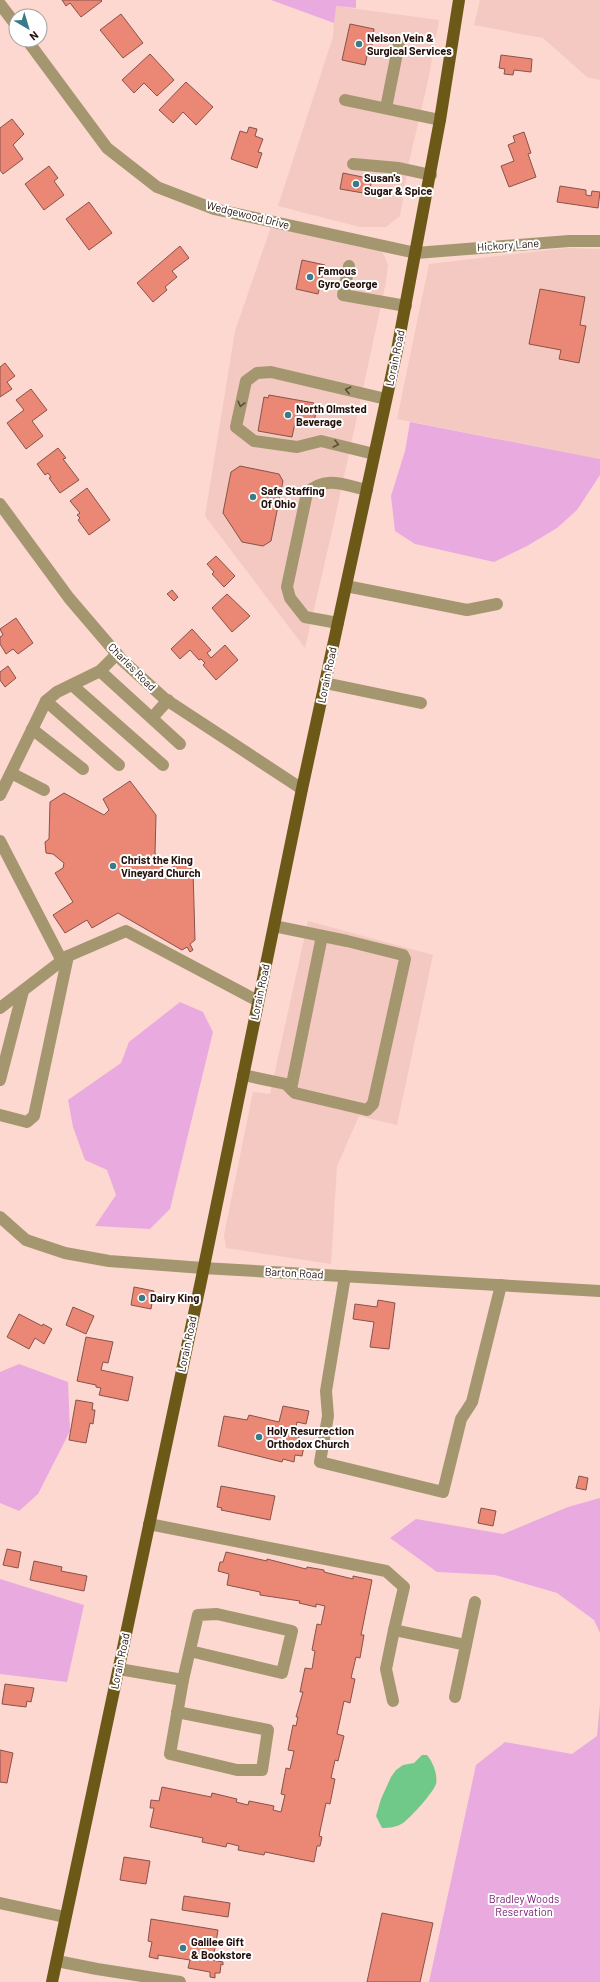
<svg xmlns="http://www.w3.org/2000/svg" width="600" height="1982" viewBox="0 0 600 1982" font-family="Barlow,sans-serif">
<style>
.built{fill:#f3c9c1}
.green{fill:#e9aae0}
.water{fill:#71c989}
.building{fill:#eb8775;stroke:#87534a}
.lines{fill:none;stroke-linecap:round;stroke-linejoin:round}
.minor{stroke:#a4976f;stroke-width:12}
.major{stroke:#6c5817;stroke-width:12}
.oneway{stroke:#5d4c38}
.poi-dot{fill:#367c89;stroke:#fff;stroke-width:1.5}
.labels{text-anchor:middle;stroke-width:4;stroke-linejoin:round;paint-order:stroke}
.poi-label{font-size:11px;font-weight:bold;fill:#230f0b;stroke:#fff;text-anchor:start}
.street-label{font-size:11px;fill:#230f0b;stroke:#fff}
.park-label{font-size:11px;fill:#73196c;stroke:#fff}
</style>
<rect width="100%" height="100%" fill="#fdd8d0"/>
<!-- built -->
<g class="built">
<path d="M480,0h120v80l-13,-3 -44,-39 -69,-13z"/>
<path d="M335,6l104,14 -11,61 -19,81 -9,54 -14,11h-26l-82,-21 55,-169z"/>
<path d="M272,224l106,25 5,4 5,12 -2,17 -51,236 -30,130 -100,-132 30,-185z"/>
<path d="M567,248l33,1v210l-203,-40 32,-155z"/>
<path d="M308,921l125,34 -36,170 -38,-9 -22,50 -6,98 -105,-16 -2,-13 29,-143 17,2z"/>
</g>
<!-- green -->
<g class="green">
<path d="M271,0h85v8l-20,-2 -2,17z"/>
<path d="M410,422l190,37v16l-23,35 -20,18 -30,18 -33,16 -79,-18 -20,-13 -4,-35 14,-45z"/>
<path d="M180,1002l23,10 10,20 -43,177 -20,20 -55,-3 21,-31 -9,-25 -22,-10 -12,-33 -5,-27 53,-37 8,-21z"/>
<path d="M19,1364l49,18 2,49 -32,63 -19,17 -19,-8v-131z"/>
<path d="M600,1498v135l-6,-13 -37,-27 -62,-18 -58,-3 -47,-34 26,-19 87,15 65,-27z"/>
<path d="M0,1579l84,26 -17,77 -67,-8z"/>
<path d="M600,1704v278h-171l47,-217 29,-23 67,12 25,-18z"/>
</g>
<!-- water -->
<path class="water" d="M422,1755h5c6,7 11,20 9,29 -3,9 -25,33 -33,39 -6,4 -13,5 -21,5l-6,-12 5,-17 10,-22 5,-7 7,-5 11,-2z"/>
<!-- building -->
<g class="building">
<path d="M62,0h39l1,1 -21,16 -11,-14 -4,3z"/>
<path d="M121,14l22,29 -20,15 -23,-28z"/>
<path d="M350,24l24,5 -3,24 -3,-1 -3,13 -23,-5z"/>
<path d="M150,54l24,26 -17,16 -13,-13 -10,10 -12,-13z"/>
<path d="M501,55l31,4 -1,13 -17,-2 -1,5 -9,-1 1,-5 -6,-1z"/>
<path d="M186,82l27,25 -17,18 -13,-13 -10,11 -14,-13z"/>
<path d="M12,119l12,15 -11,11 10,14 -20,15 -3,-4v-42z"/>
<path d="M249,127l8,2 -2,7 8,3 -5,13 4,1 -5,15 -26,-9 9,-28 7,2z"/>
<path d="M524,132l7,21 -3,1 8,23 -27,10 -8,-21 13,-5 -6,-16 7,-3 -2,-6z"/>
<path d="M49,166l9,12 -4,3 10,14 -20,15 -19,-26z"/>
<path d="M343,173l29,6 -3,15 -29,-5z"/>
<path d="M560,186l26,4v5l5,1 1,-5 8,1 -2,16 -41,-6z"/>
<path d="M89,202l23,31 -23,17 -23,-31z"/>
<path d="M180,246l9,12 -17,13 5,6 -12,10 2,3 -14,12 -16,-19z"/>
<path d="M302,260l23,5 -7,29 -22,-5z"/>
<path d="M540,289l45,8 -5,28 6,1 -7,37 -20,-4 2,-9 -32,-6z"/>
<path d="M5,363l10,13 -8,6 5,7 -12,8v-30z"/>
<path d="M31,389l16,21 -15,11 11,15 -17,13 -19,-26 17,-13 -8,-10z"/>
<path d="M269,395l45,8 -1,3 4,1 -4,20 -18,-4 -3,14 -34,-6 6,-34 4,1z"/>
<path d="M58,448l8,10 -3,1 16,21 -19,13 -11,-15 2,-1 -3,-4 -3,2 -8,-11z"/>
<path d="M240,466l39,8 4,7 -12,60 -8,5 -21,-4 -19,-29 8,-41z"/>
<path d="M87,488l23,32 -21,15 -11,-15 2,-2 -3,-3 3,-2 -10,-12z"/>
<path d="M216,556l19,20 -11,11 -12,-13 2,-2 -7,-8z"/>
<path d="M172,590l6,7 -4,4 -7,-7z"/>
<path d="M227,594l23,22 -18,16 -20,-24z"/>
<path d="M16,618l17,25 -15,11 -5,-5 -7,5 -6,-10v-7l3,-2 -3,-6z"/>
<path d="M192,629l19,21 -4,3 4,5 14,-13 13,15 -22,20 -13,-15 2,-2 -4,-4 -2,1 -9,-10 -10,9 -9,-10z"/>
<path d="M8,666l8,12 -11,9 -5,-7v-8z"/>
<path d="M130,781l26,34 -1,38 10,19 16,-10 12,8 2,70 -5,4 3,6 -3,2 -3,-5 -5,3 -64,-37 -26,15 -5,-8 -22,13 -12,-18 20,-13 -18,-29 8,-5 1,-5 -11,-9 -7,-1 -1,-11 4,-3 1,-37 14,-9 40,22 5,-5 -6,-11z"/>
<path d="M134,1287l20,4 -3,18 -20,-4z"/>
<path d="M378,1300l17,3 -6,46 -19,-2 4,-25 -21,-3 2,-15 22,3z"/>
<path d="M73,1307l21,9 -8,18 -20,-9z"/>
<path d="M19,1314l23,12 1,-2 9,5 -8,15 -9,-6 -6,11 -22,-12z"/>
<path d="M86,1337l27,5 -5,21 -5,-1 -2,8 32,7 -5,24 -29,-6 2,-7 -5,-1v-2l-19,-4z"/>
<path d="M76,1400l17,3 -1,7h3l-2,14 -3,-1 -4,20 -17,-3z"/>
<path d="M283,1406l26,5 -3,13 -9,-2 -2,10 5,1 -2,8 7,1 -3,14 -7,-1 -1,7 -11,-3 -1,3 -64,-16 6,-30 23,4 2,-5 30,7z"/>
<path d="M579,1476l9,2 -2,12 -10,-2z"/>
<path d="M221,1486l54,10 -5,24 -49,-10 1,-2 -5,-1z"/>
<path d="M481,1508l15,3 -3,15 -15,-3z"/>
<path d="M7,1549l14,3 -3,16 -15,-3z"/>
<path d="M226,1552l41,9v-2l39,10 1,-2 17,3v2l29,7v-3l19,4 -11,55h3l-4,23 -4,-1 -5,21 4,1 -5,24 -6,-2 -7,33 7,2 -6,25 -3,-1 -4,18 4,1 -5,25 -4,-1 -7,33 3,1 -2,9h-3l-3,16 -49,-10 -1,3 -26,-5 1,-4 -12,-3 -1,4 -24,-5 1,-4 -53,-11 4,-19h-4l1,-8 8,1 3,-14 49,10 1,-4 25,6 -1,3 12,3 1,-4 25,5 -1,4 8,2 4,-17 -4,-1 5,-26 4,1 4,-18 -6,-1 5,-25 3,1 2,-9h-2l7,-25h-3l5,-24 7,1 3,-18 -3,-1 5,-26 4,1 4,-19 -9,-2v3l-17,-4 1,-2 -40,-6v-3l-33,-7 2,-11 -11,-3 2,-9h3z"/>
<path d="M34,1561l28,6 -1,4 26,5 -3,15 -54,-11z"/>
<path d="M5,1684l29,4 -3,14 -4,-1 -1,6 -24,-3z"/>
<path d="M0,1750l13,3 -6,30 -7,-1z"/>
<path d="M124,1857l26,4 -4,23 -26,-4z"/>
<path d="M184,1896l46,7 -2,14 -46,-7z"/>
<path d="M382,1913l51,10 -13,59h-53z"/>
<path d="M151,1919l67,11 -5,30 10,2v3l-2,-1 -1,9h-5v5l-5,-1v-5l-22,-4 2,-8 -32,-5v4l-9,-2 3,-15 -4,-1z"/>
</g>
<g class="lines">
<!-- minor -->
<g class="minor">
<path d="M0,4l16,21"/>
<path d="M27,40l80,108 50,39 57,22 202,44 153,-12h31"/>
<path d="M345,100l95,20"/>
<path d="M386,108l13,-65"/>
<path d="M353,164l46,4 32,7"/>
<path d="M349,266l-6,29 63,11"/>
<path d="M374,454l-53,-13 -24,6 -43,-6 -18,-14 10,-46 11,-8 14,-1 115,27"/>
<path d="M0,504l69,94 53,62 43,39 137,90"/>
<path d="M346,586l121,24 30,-6"/>
<path d="M338,623l-33,-6 -15,-19 -3,-11 20,-94c19,-18 37,-8 60,-3"/>
<path d="M100,671l17,-17"/>
<path d="M325,683l96,20"/>
<path d="M72,685l91,80"/>
<path d="M46,701l73,64"/>
<path d="M152,718l16,-18"/>
<path d="M32,729l51,40"/>
<path d="M11,773l33,17"/>
<path d="M0,795l46,-94 11,-9 43,-21 80,73"/>
<path d="M0,841l62,120"/>
<path d="M0,1008l68,-52 58,-25 132,70"/>
<path d="M243,1075l43,9 9,9 72,17 6,-6 32,-145 -2,-4 -56,-14 -73,-15"/>
<path d="M0,1080l23,-89"/>
<path d="M291,1089l31,-153"/>
<path d="M0,1115l27,7 7,-6 34,-160"/>
<path d="M0,1217l26,23 39,13 44,8 94,7 397,23"/>
<path d="M345,1276l-19,115 2,25 -8,46 123,30 18,-73 11,-17 29,-117"/>
<path d="M149,1524l237,47 18,16 -10,43 72,15 9,-43"/>
<path d="M119,1669l64,11 15,-65 19,-1 75,17 -10,42 -92,-22"/>
<path d="M455,1697l11,-52"/>
<path d="M393,1701l-7,-32 8,-39"/>
<path d="M177,1712l91,18 -6,40h-25l-67,-16 13,-74"/>
<path d="M0,1903l65,14"/>
<path d="M57,1961l40,8 83,13"/>
</g>
<!-- major -->
<path class="major" d="M52,1982l149,-701 101,-492 95,-439 43,-230 19,-120"/>
</g>
<!-- one-way arrows -->
<defs><path id="oneway-chevron" d="M-2-3.5L2.5 0L-2 3.5" fill="none" stroke-width="1.6" stroke-linecap="round" stroke-linejoin="round"/></defs>
<g class="oneway">
<use href="#oneway-chevron" transform="translate(348 390) rotate(-167)"/>
<use href="#oneway-chevron" transform="translate(241 404) rotate(104)"/>
<use href="#oneway-chevron" transform="translate(336 444) rotate(14)"/>
</g>
<!-- markers -->
<g class="poi-dot">
<circle cx="359" cy="44" r="4"/>
<circle cx="356" cy="184" r="4"/>
<circle cx="310" cy="277" r="4"/>
<circle cx="288" cy="415" r="4"/>
<circle cx="253" cy="497" r="4"/>
<circle cx="113" cy="866" r="4"/>
<circle cx="142" cy="1298" r="4"/>
<circle cx="259" cy="1437" r="4"/>
<circle cx="183" cy="1948" r="4"/>
</g>
<g class="labels">
<!-- poi labels -->
<g class="poi-label">
<text x="367" y="42">Nelson Vein &amp;<tspan x="367" dy="13">Surgical Services</tspan></text>
<text x="364" y="182">Susan's<tspan x="364" dy="13">Sugar &amp; Spice</tspan></text>
<text x="318" y="275">Famous<tspan x="318" dy="13">Gyro George</tspan></text>
<text x="296" y="413">North Olmsted<tspan x="296" dy="13">Beverage</tspan></text>
<text x="261" y="495">Safe Staffing<tspan x="261" dy="13">Of Ohio</tspan></text>
<text x="121" y="864">Christ the King<tspan x="121" dy="13">Vineyard Church</tspan></text>
<text x="150" y="1302">Dairy King</text>
<text x="267" y="1435">Holy Resurrection<tspan x="267" dy="13">Orthodox Church</tspan></text>
<text x="191" y="1946">Galilee Gift<tspan x="191" dy="13">&amp; Bookstore</tspan></text>
</g>
<!-- street labels -->
<g class="street-label">
<text transform="translate(248 215) rotate(14)" y="4">Wedgewood Drive</text>
<text transform="translate(508 245) rotate(-4)" y="4">Hickory Lane</text>
<text transform="translate(395 358) rotate(-78)" y="4">Lorain Road</text>
<text transform="translate(132 667) rotate(45)" y="4">Charles Road</text>
<text transform="translate(327 675) rotate(-78)" y="4">Lorain Road</text>
<text transform="translate(260 992) rotate(-78)" y="4">Lorain Road</text>
<text transform="translate(294 1273) rotate(3)" y="4">Barton Road</text>
<text transform="translate(187 1344) rotate(-78)" y="4">Lorain Road</text>
<text transform="translate(120 1661) rotate(-78)" y="4">Lorain Road</text>
</g>
<!-- park labels -->
<g class="park-label">
<text x="524" y="1903">Bradley Woods<tspan x="524" dy="13">Reservation</tspan></text>
</g>
</g>
<!-- north arrow -->
<g transform="translate(28 28) rotate(142)"><circle r="19" fill="#ffffff" stroke="#a79f9d"/>
<path d="M0-3L7 15L0 10L-7 15Z" fill="#367c89"/>
<text y="-6" font-size="11" font-weight="bold" text-anchor="middle" fill="#230f0b">N</text>
</g>
</svg>
